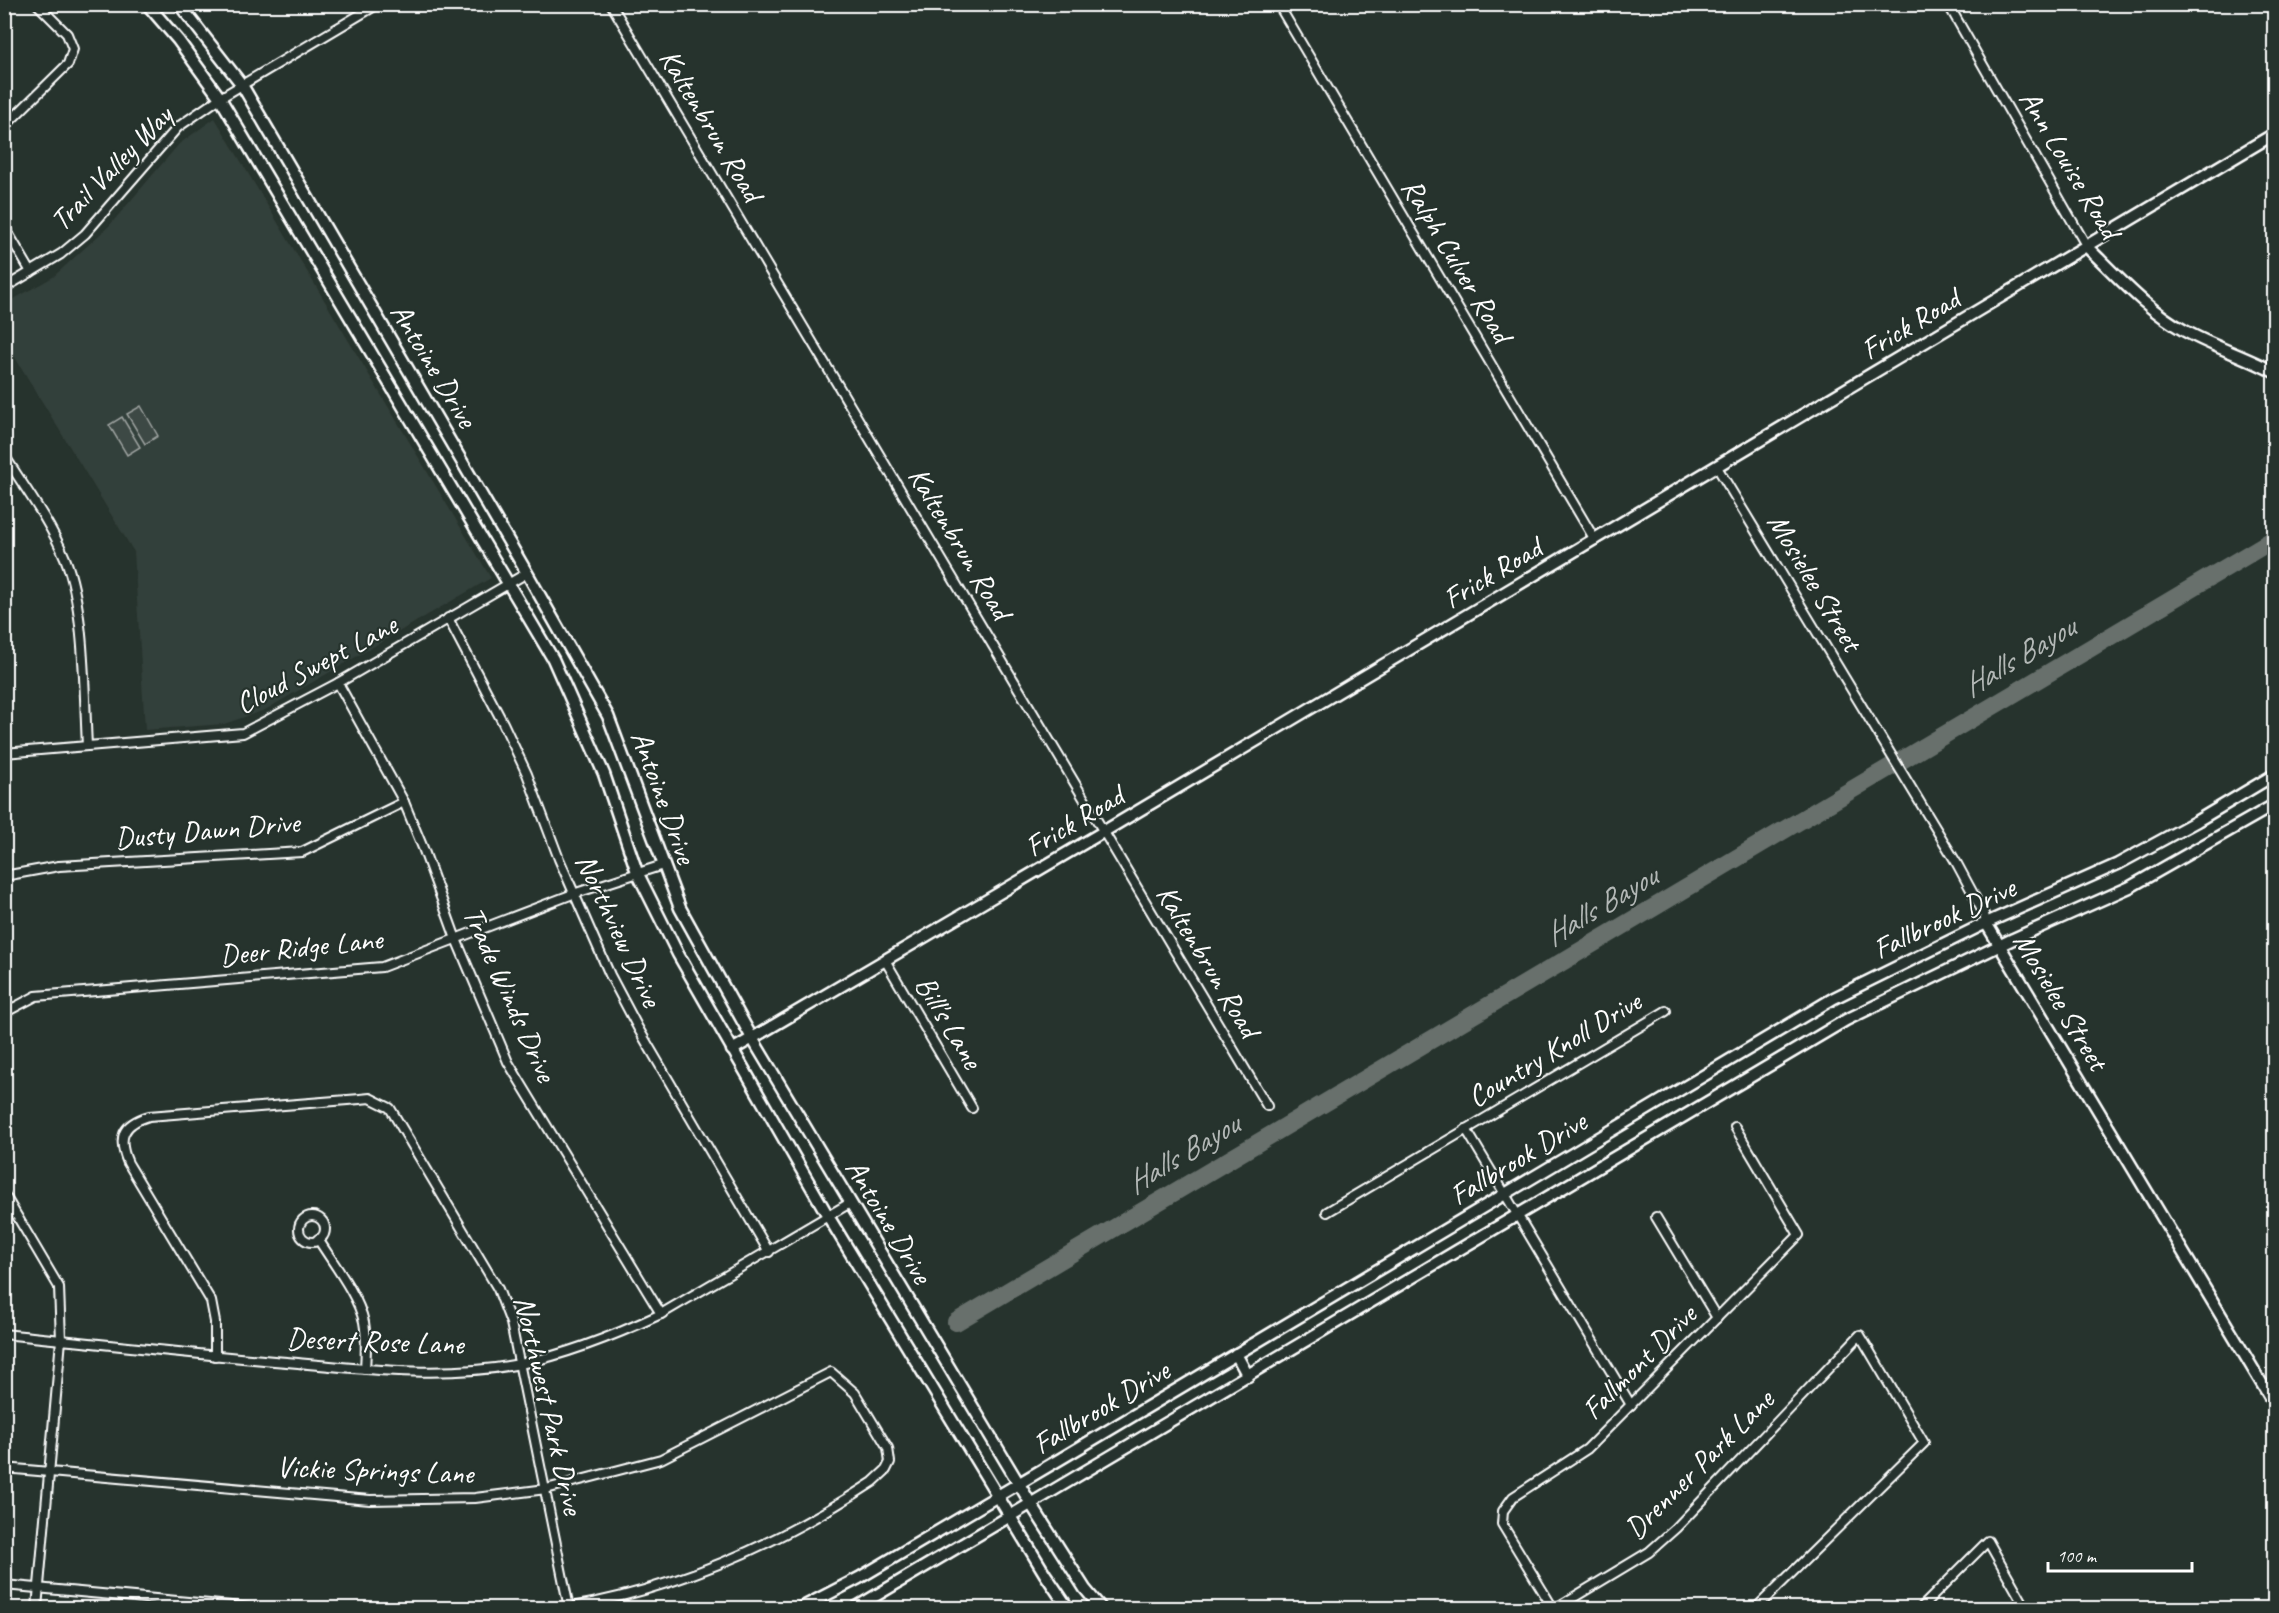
<svg xmlns="http://www.w3.org/2000/svg" width="2279" height="1613" viewBox="0 0 2279 1613" font-family="Caveat,sans-serif">
<style>
.built{fill:#333f3a}
.green{fill:#3e4944;stroke:#9ea4a2;stroke-width:1.5}
.lines{fill:none;stroke-linecap:round;stroke-linejoin:round}
.river{stroke:#67706c;stroke-width:18}
.street-casing{stroke:#fff;stroke-width:12}
.secondary-casing{stroke:#fff;stroke-width:15}
.street{stroke:#26332d;stroke-width:8}
.secondary{stroke:#26332d;stroke-width:10}
.labels{text-anchor:middle;stroke-width:4.5;stroke-linejoin:round;paint-order:stroke}
.street-label{font-size:30px;fill:#fff;stroke:#26332d}
.water-label{font-size:32px;font-style:italic;fill:#b3b8b6;stroke:#26332d}
</style>
<rect width="100%" height="100%" fill="#26332d"/>
<filter id="ink" filterUnits="userSpaceOnUse"><feTurbulence type="fractalNoise" baseFrequency=".0167" numOctaves="2"/><feDisplacementMap in="SourceGraphic" scale="12" xChannelSelector="R" yChannelSelector="G"/><feConvolveMatrix kernelMatrix="1 2 1 2 8 2 1 2 1" color-interpolation-filters="sRGB"/></filter>
<g filter="url(#ink)">
<!-- built -->
<path class="built" d="M215,118l276,460 -226,132 -41,14 -79,6 -11,-178 -129,-211v-37l48,-27 56,-51 70,-82z"/>
<!-- green -->
<g class="green">
<path d="M141,406l17,30 -13,8 -18,-30z"/>
<path d="M122,417l18,30 -13,8 -18,-30z"/>
</g>
<g class="lines">
<!-- river -->
<path class="river" d="M956,1322l1318,-783"/>
<!-- street casing -->
<g class="street-casing">
<g id="street">
<path d="M611,4l656,1102"/>
<path d="M1278,4l317,536"/>
<path d="M1948,4l139,243"/>
<path d="M4,127l64,-63 5,-15 -6,-15 -30,-30"/>
<path d="M4,226l27,46"/>
<path d="M4,288l57,-34 24,-20 93,-107 42,-29 158,-94"/>
<path d="M4,455c21,33 46,67 61,103 20,50 19,133 22,188"/>
<path d="M1717,467l239,395 28,52 2,9"/>
<path d="M448,618l55,105 24,51 32,85 51,116 28,53 131,224"/>
<path d="M338,683l66,119 19,46 33,91 52,123 153,252"/>
<path d="M4,753l239,-20 95,-50 189,-110"/>
<path d="M4,876l55,-10 243,-14 102,-50"/>
<path d="M885,960l87,148"/>
<path d="M4,1013l32,-17 346,-29 191,-73 90,-29"/>
<path d="M1466,1129l165,276"/>
<path d="M4,1194l55,93 2,53 -24,268"/>
<path d="M1327,1212l339,-201"/>
<circle cx="312" cy="1229" r="13"/>
<path d="M1656,1217l61,101"/>
<path d="M318,1239c15,24 40,56 46,83 3,16 2,31 1,47"/>
<path d="M4,1334c98,10 196,21 294,29 74,7 148,15 222,1 49,-10 96,-29 141,-50l189,-111"/>
<path d="M215,1356v-34l-4,-21 -83,-138c-11,-25 -6,-39 21,-47l211,-17 10,-1 20,10 108,181 13,34 58,285"/>
<path d="M4,1468l366,32 105,-2 71,-9 115,-30 170,-87 24,21 33,55 2,14 -4,8 -13,12c-94,62 -196,107 -307,126"/>
<path d="M4,1585l249,23"/>
<path d="M1553,1608l-51,-84 1,-13 10,-14 74,-48 212,-214 -64,-108"/>
<path d="M1556,1608l93,-56 27,-24 184,-193 64,108 -168,165"/>
<path d="M1921,1608l67,-67 38,67"/>
</g>
</g>
<!-- secondary casing -->
<g class="secondary-casing">
<g id="secondary">
<path d="M147,4l31,36 42,58 333,561 51,115 33,98 41,82 150,262 217,358 23,34"/>
<path d="M179,4l63,81 285,488 81,143 72,192 72,130 279,466 54,85 16,19"/>
<path d="M2087,247c31,30 60,63 98,84 29,16 61,26 89,41"/>
<path d="M1986,923l288,481"/>
<path d="M732,1050l371,-218 1171,-698"/>
<path d="M1236,1354l12,22"/>
<path d="M801,1608l58,-30 203,-120 772,-460 152,-75 132,-59 79,-43 77,-46"/>
<path d="M855,1608l991,-588 167,-81 117,-52 144,-82"/>
</g>
</g>
<!-- street -->
<use href="#street" class="street"/>
<!-- secondary -->
<use href="#secondary" class="secondary"/>
</g>
</g>
<g class="labels">
<!-- street labels -->
<g class="street-label">
<text transform="translate(711 125) rotate(59)" y="10">Kaltenbrun Road</text>
<text transform="translate(2070 164) rotate(59)" y="10">Ann Louise Road</text>
<text transform="translate(111 168) rotate(-46)" y="10">Trail Valley Way</text>
<text transform="translate(1457 260) rotate(59)" y="10">Ralph Culver Road</text>
<text transform="translate(1910 324) rotate(-31)" y="10">Frick Road</text>
<text transform="translate(434 365) rotate(59)" y="10">Antoine Drive</text>
<text transform="translate(960 543) rotate(59)" y="10">Kaltenbrun Road</text>
<text transform="translate(1492 573) rotate(-31)" y="10">Frick Road</text>
<text transform="translate(1815 582) rotate(59)" y="10">Mosielee Street</text>
<text transform="translate(316 664) rotate(-28)" y="10">Cloud Swept Lane</text>
<text transform="translate(664 797) rotate(70)" y="10">Antoine Drive</text>
<text transform="translate(1074 821) rotate(-31)" y="10">Frick Road</text>
<text transform="translate(207 830) rotate(-5)" y="10">Dusty Dawn Drive</text>
<text transform="translate(1944 918) rotate(-25)" y="10">Fallbrook Drive</text>
<text transform="translate(619 930) rotate(65)" y="10">Northview Drive</text>
<text transform="translate(301 947) rotate(-6)" y="10">Deer Ridge Lane</text>
<text transform="translate(1208 961) rotate(59)" y="10">Kaltenbrun Road</text>
<text transform="translate(510 994) rotate(66)" y="10">Trade Winds Drive</text>
<text transform="translate(2061 1001) rotate(59)" y="10">Mosielee Street</text>
<text transform="translate(949 1022) rotate(59)" y="10">Bill's Lane</text>
<text transform="translate(1554 1049) rotate(-31)" y="10">Country Knoll Drive</text>
<text transform="translate(1518 1158) rotate(-31)" y="10">Fallbrook Drive</text>
<text transform="translate(889 1221) rotate(59)" y="10">Antoine Drive</text>
<text transform="translate(375 1341) rotate(2)" y="10">Desert Rose Lane</text>
<text transform="translate(1639 1362) rotate(-45)" y="10">Fallmont Drive</text>
<text transform="translate(549 1405) rotate(77)" y="10">Northwest Park Drive</text>
<text transform="translate(1101 1407) rotate(-31)" y="10">Fallbrook Drive</text>
<text transform="translate(1699 1464) rotate(-45)" y="10">Drenner Park Lane</text>
<text transform="translate(375 1470) rotate(2)" y="10">Vickie Springs Lane</text>
</g>
<!-- water labels -->
<g class="water-label">
<text transform="translate(2018 656) rotate(-31)" y="11">Halls Bayou</text>
<text transform="translate(1600 905) rotate(-31)" y="11">Halls Bayou</text>
<text transform="translate(1182 1153) rotate(-31)" y="11">Halls Bayou</text>
</g>
</g>
<!-- margin -->
<rect width="2279" height="1613" fill="none" stroke="#26332d" stroke-width="24"/>
<rect x="12" y="12" width="2255" height="1589" fill="none" stroke="#fff" stroke-width="2" filter="url(#ink)"/>
<!-- scale -->
<path d="M2048 1562v9h144v-9" fill="none" stroke="#ffffff" stroke-width="3"/>
<text x="2057" y="1562" font-size="18" fill="#ffffff" stroke="#26332d" stroke-width="4.5" paint-order="stroke">100 m</text>
</svg>
